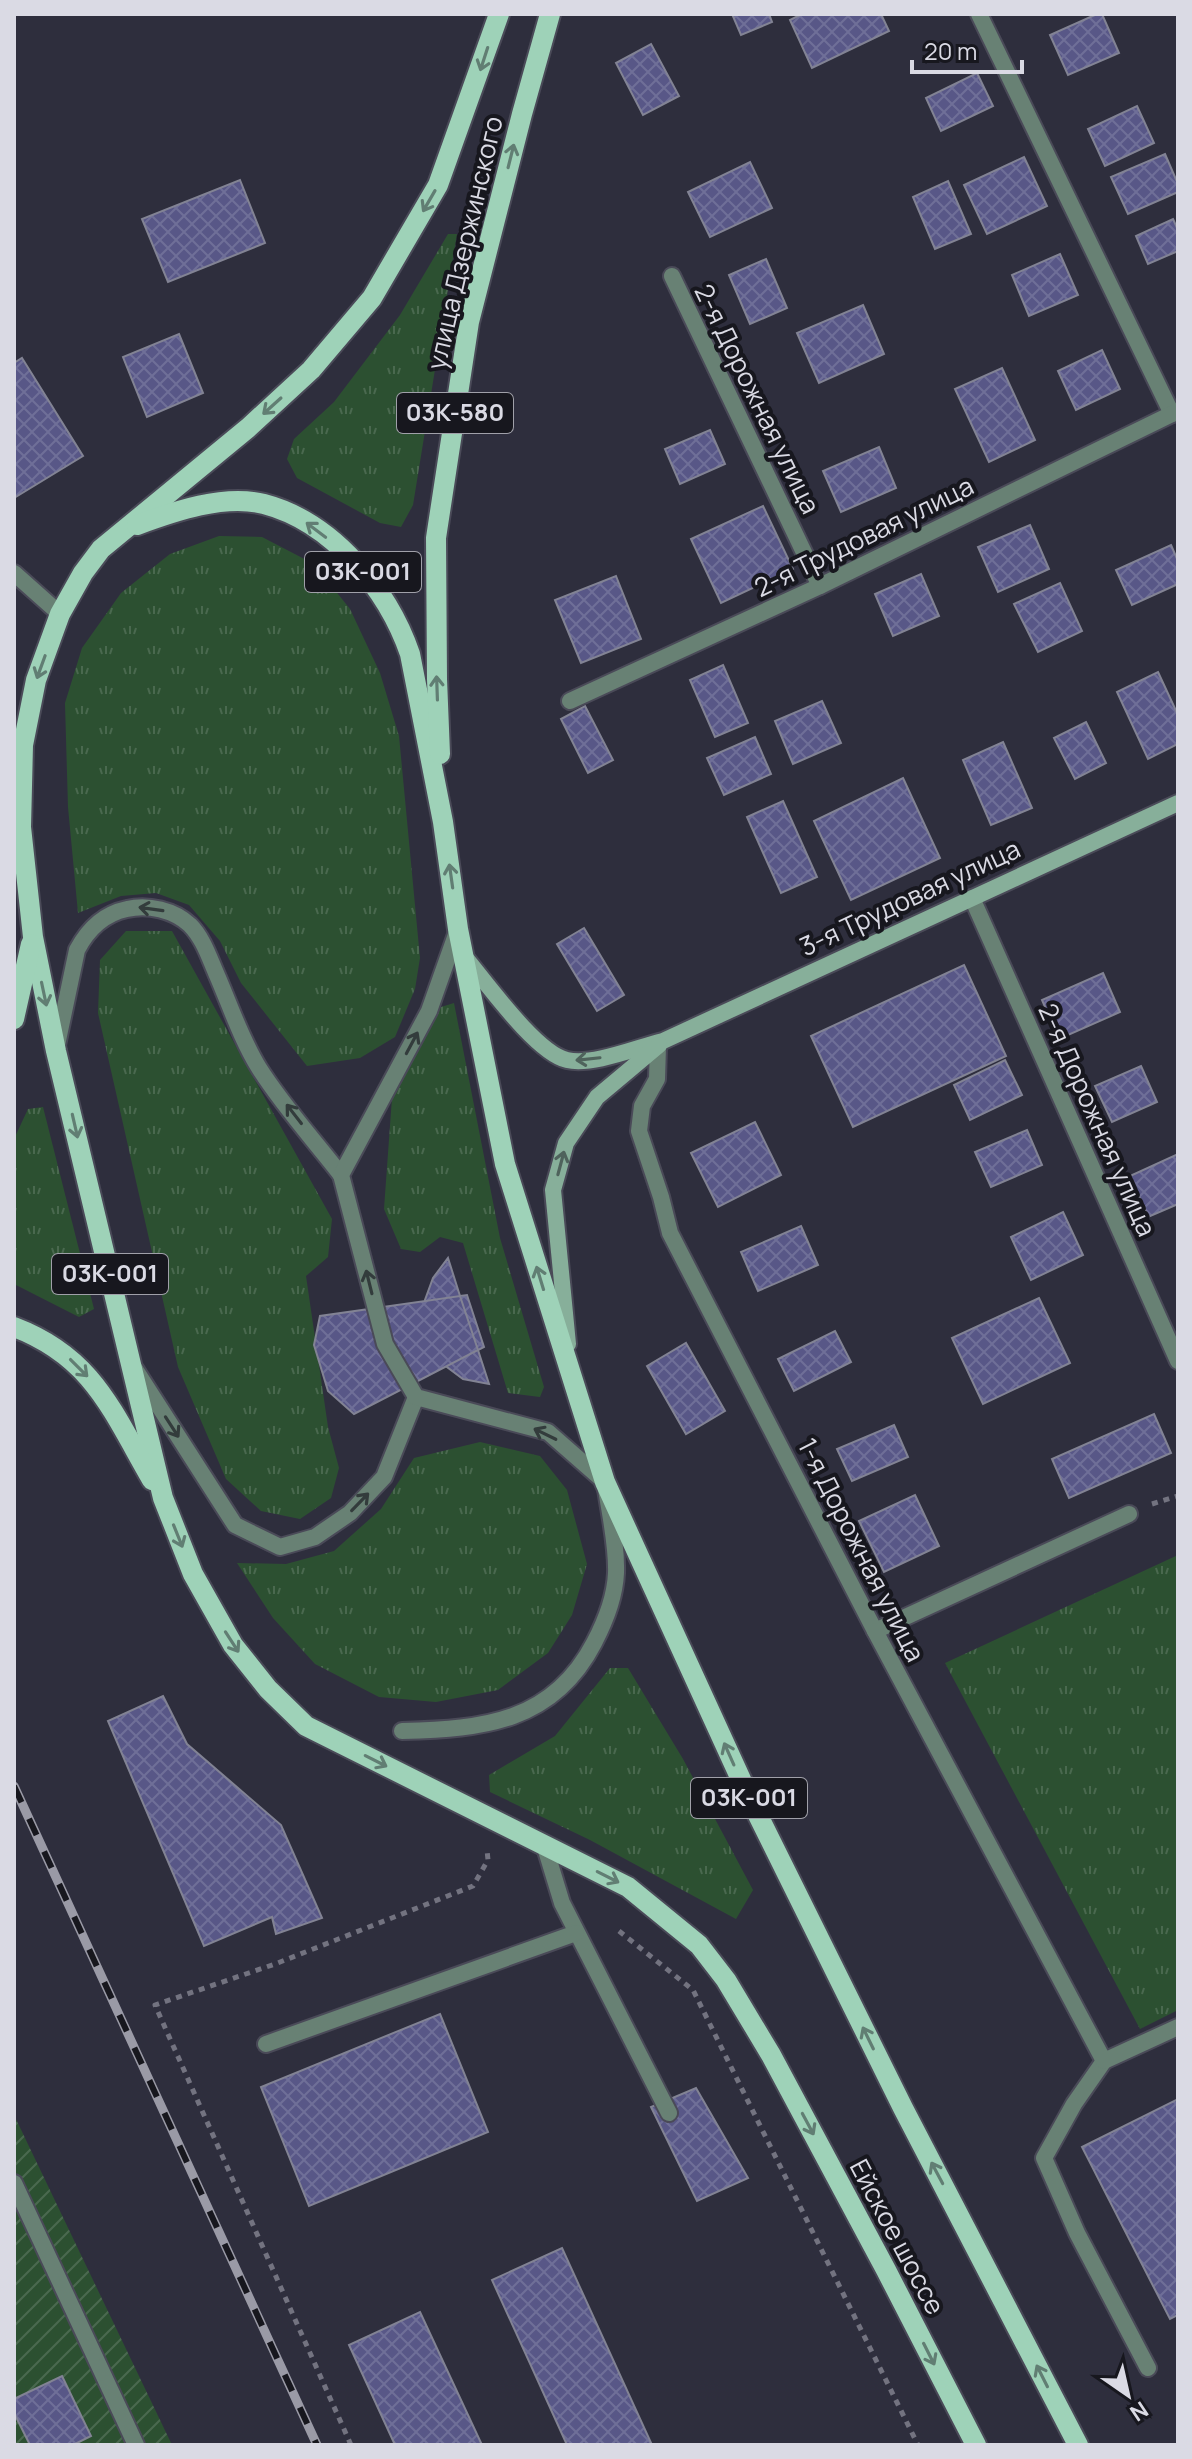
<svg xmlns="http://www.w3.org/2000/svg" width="1192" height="2459" viewBox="0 0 1192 2459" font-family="Manrope,sans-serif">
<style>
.grass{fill:url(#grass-tufts)}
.garden{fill:url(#garden-furrows)}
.building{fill:url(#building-cross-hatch);stroke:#828394;stroke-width:2}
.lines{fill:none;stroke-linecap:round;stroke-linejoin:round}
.lane-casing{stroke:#4a4a58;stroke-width:20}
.street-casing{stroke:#4a4a58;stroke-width:20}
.secondary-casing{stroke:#4a4a58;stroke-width:20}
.primary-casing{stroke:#4a4a58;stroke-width:24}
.path{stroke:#737380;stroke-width:5;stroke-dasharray:6 6;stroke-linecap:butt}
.lane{stroke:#688174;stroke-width:16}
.street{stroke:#688174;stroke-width:16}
.secondary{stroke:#87af9a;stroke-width:16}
.primary{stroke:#9ed2b8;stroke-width:20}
.rail-casing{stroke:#9a9aa6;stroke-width:9}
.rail{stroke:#17171e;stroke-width:6;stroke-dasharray:18;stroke-linecap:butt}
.oneway{stroke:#617e73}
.oneway2{stroke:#333c3c}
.oneway3{stroke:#4f635c}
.labels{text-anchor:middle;stroke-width:8;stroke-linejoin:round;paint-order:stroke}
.shield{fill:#17171e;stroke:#a0a0a9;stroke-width:2}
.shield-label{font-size:24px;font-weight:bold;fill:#dadae4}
.street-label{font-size:26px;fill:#dadae4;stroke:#17171e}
</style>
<defs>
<pattern id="grass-tufts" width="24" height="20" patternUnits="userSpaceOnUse" patternTransform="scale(2)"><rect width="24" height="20" fill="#2c5031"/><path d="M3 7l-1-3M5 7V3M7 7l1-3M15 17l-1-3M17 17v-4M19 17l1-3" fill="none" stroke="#4a694f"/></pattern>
<pattern id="garden-furrows" width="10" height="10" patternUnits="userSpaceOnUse" patternTransform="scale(2)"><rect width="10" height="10" fill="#2c5031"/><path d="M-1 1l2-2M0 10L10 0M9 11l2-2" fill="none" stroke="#4a694f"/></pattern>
<pattern id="building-cross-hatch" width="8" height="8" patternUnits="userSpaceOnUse" patternTransform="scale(2)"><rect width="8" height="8" fill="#585787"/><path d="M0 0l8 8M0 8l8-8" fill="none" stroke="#6f6f98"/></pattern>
</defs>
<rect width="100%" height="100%" fill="#2e2e3d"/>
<!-- grass -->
<g class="grass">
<path d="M448,234h9l-44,271 -12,22 -21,-4 -83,-45 -10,-19 7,-20 40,-37 66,-87z"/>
<path d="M219,536l43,1 52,27 36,45 30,64 19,63 21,222 -5,31 -20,48 -35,21 -53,8 -66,-83 -21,-42 -31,-36 -33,-12 -35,3 -43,17 -10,-106 -3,-104 17,-55 39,-55 49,-39z"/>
<path d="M126,931h46l160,288 -4,38 -22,19 22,151 11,41 -8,30 -31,21 -39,-8 -35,-32 -48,-112 -80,-354 2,-53z"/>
<path d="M454,1003l46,235 44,149 -4,10 -32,-4 -45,-150 -23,-6 -20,15 -19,-3 -17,-40 8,-111 49,-91z"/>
<path d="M43,1107l51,202 -15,8 -65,-33v-145l14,-30z"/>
<path d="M480,1442l60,14 27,34 20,74 -15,51 -24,38 -50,37 -62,12 -57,-5 -64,-33 -42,-46 -36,-55 49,1 48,-13 47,-42 33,-51z"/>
<path d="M1178,1555v455l-38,19 -195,-366z"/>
<path d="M610,1668h18l55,91 70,131 -17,29 -146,-79 -100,-48 -1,-17 66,-39z"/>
</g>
<!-- garden -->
<path class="garden" d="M14,2115l158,330h-158z"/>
<!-- building -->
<g class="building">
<path d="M732,14h37l3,8 -31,13z"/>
<path d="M802,14h79l8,17 -77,37 -22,-48z"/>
<path d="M1097,14h5l17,39 -51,22 -18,-40z"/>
<path d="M651,44l28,52 -36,19 -27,-52z"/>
<path d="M977,73l16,33 -52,25 -15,-33z"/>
<path d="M1137,106l17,37 -49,23 -17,-37z"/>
<path d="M1165,154l13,30v8l-50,22 -17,-37z"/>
<path d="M1024,157l23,49 -60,28 -23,-49z"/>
<path d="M750,162l22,46 -62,29 -22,-45z"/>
<path d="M240,180l25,63 -97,39 -26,-63z"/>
<path d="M948,181l23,53 -36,15 -22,-52z"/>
<path d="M1173,219l5,11v21l-30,13 -12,-28z"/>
<path d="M1060,254l18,41 -49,21 -17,-41z"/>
<path d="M766,259l21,49 -37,16 -21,-49z"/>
<path d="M863,305l21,49 -65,29 -22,-50z"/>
<path d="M179,334l24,59 -56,24 -24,-60z"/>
<path d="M1102,350l18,39 -44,21 -18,-39z"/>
<path d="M22,358l61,98 -69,42v-135z"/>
<path d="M1002,368l33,72 -46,22 -34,-73z"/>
<path d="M710,430l15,34 -45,20 -15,-35z"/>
<path d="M879,447l17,41 -55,24 -18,-41z"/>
<path d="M763,506l30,63 -72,34 -30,-64z"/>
<path d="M1030,525l19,44 -51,23 -20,-45z"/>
<path d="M1171,545l7,16v23l-46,21 -16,-35z"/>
<path d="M921,574l18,42 -46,20 -18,-42z"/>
<path d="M616,576l25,63 -60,24 -26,-63z"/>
<path d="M1060,583l22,48 -44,21 -24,-48z"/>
<path d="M723,665l25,58 -33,14 -25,-57z"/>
<path d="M1158,672l20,43v29l-30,15 -31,-67z"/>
<path d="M822,701l19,42 -48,21 -18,-43z"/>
<path d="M585,706l28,54 -25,13 -27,-54z"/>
<path d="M1086,722l20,41 -31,16 -21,-41z"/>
<path d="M755,737l16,37 -47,21 -17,-37z"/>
<path d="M1003,742l29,66 -41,17 -28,-65z"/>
<path d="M903,778l37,80 -89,42 -37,-79z"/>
<path d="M783,801l34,76 -36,16 -34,-76z"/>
<path d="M584,928l40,67 -27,16 -40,-67z"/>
<path d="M964,965l42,91 -153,71 -42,-91z"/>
<path d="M1103,973l17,39 -61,27 -17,-39z"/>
<path d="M1005,1060l17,35 -52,25 -16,-35z"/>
<path d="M1141,1066l16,36 -45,20 -17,-36z"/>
<path d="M755,1122l26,53 -63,32 -27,-54z"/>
<path d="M1027,1130l15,35 -51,22 -16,-35z"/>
<path d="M1178,1154v50l-30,13 -18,-41z"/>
<path d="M1063,1212l20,43 -52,25 -20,-43z"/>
<path d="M801,1226l17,39 -60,26 -17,-39z"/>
<path d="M448,1258l12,38 7,-1 17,52 -6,3 11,34 -26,-5 -16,-12 -16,-32 -5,-16 -1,-19 8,-22z"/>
<path d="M460,1296l18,54 -124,64 -26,-23 -14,-46 6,-29z"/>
<path d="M1039,1298l31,65 -87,41 -31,-66z"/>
<path d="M835,1331l16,31 -57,29 -16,-32z"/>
<path d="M686,1343l39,68 -39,23 -39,-68z"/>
<path d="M1154,1414l17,39 -102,45 -17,-39z"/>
<path d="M894,1425l14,32 -56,24 -15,-32z"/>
<path d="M915,1495l24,51 -55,26 -25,-51z"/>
<path d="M163,1696l24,48 94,81 41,93 -46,16 -4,-17 -68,29 -96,-225z"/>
<path d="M440,2014l48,118 -179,74 -48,-119z"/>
<path d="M696,2088l52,90 -51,23 -46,-94z"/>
<path d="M1178,2099v216l-8,4 -88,-172z"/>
<path d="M562,2248l90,197h-85l-75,-165z"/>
<path d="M420,2312l62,133h-87l-46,-100z"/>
<path d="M62,2376l29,60 -18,9h-43l-16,-32v-14z"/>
</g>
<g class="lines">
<!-- lane casing -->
<g class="lane-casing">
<g id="lane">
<path d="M57,1045l20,-95c11,-21 26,-36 50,-41 21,-5 47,1 63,16 13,13 19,32 26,48 14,32 25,66 43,95 24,38 55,72 82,107"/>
<path d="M135,1369l100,156 45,22 35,-10 35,-24 34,-36 32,-80"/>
<path d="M875,1631l254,-117"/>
<path d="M402,1731c82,-2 151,-9 192,-88 11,-21 21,-46 22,-70 1,-30 -7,-61 -11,-91l-57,-50 -132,-35 -31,-53 -44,-169 88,-164 29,-82"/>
<path d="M544,1844l18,59 107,210"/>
<path d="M266,2044l310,-111"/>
<path d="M1104,2061l-30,43 -30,54 33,75 71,135"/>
</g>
</g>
<!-- street casing -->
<g class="street-casing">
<g id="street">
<path d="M979,14l193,400"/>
<path d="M672,276l148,310"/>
<path d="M14,573l46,41"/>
<path d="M570,701l250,-115 358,-175"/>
<path d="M972,898l206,463"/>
<path d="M658,1046l-1,33 -15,27 -3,25 22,66 9,36 205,398 229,430 74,-34"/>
<path d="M14,2183l122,262"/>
</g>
</g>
<!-- secondary casing -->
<g class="secondary-casing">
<g id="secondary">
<path d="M464,956c22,26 72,97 103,104 26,6 71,-13 96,-19l515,-238"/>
<path d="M568,1344l-15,-154 13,-47 31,-46 62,-52"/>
</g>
</g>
<!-- primary casing -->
<g class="primary-casing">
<g id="primary">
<path d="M499,14l-61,171 -66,113 -61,72 -63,58 -147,121 -18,24 -23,41 -24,66 -13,65 -2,82 12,110 23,114 107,447 30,76 40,71 35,44 38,37 322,161 71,58 27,35 45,75 115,215 90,175"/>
<path d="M137,525c38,-14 87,-31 127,-21 69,18 124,86 146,150l33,168 15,107 47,235 100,318 144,315 154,311 175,337"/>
<path d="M440,754l-3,-75 -1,-141 33,-216 53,-208 28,-100"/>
<path d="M14,1019l17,-75"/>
<path d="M14,1327c79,30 98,84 138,153"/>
</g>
</g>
<!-- path -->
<g class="path">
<path d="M1152,1504l26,-8"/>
<path d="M619,1931l74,59 225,455"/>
<path d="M351,2445l-196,-440 120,-41 198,-78 15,-26 -1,-10"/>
</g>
<!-- lane -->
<use href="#lane" class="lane"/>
<!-- street -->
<use href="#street" class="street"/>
<!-- secondary -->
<use href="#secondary" class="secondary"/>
<!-- primary -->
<use href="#primary" class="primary"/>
<!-- rail casing -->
<g class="rail-casing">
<path id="rail" d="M14,1786l303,659"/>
</g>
<!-- rail -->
<use href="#rail" class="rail"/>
</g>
<!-- one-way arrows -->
<defs><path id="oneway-shaft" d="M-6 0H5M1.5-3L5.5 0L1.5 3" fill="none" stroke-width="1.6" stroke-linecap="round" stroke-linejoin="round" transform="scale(2)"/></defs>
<g class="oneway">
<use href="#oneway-shaft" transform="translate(484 59) rotate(108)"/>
<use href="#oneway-shaft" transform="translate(511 156) rotate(-76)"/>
<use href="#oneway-shaft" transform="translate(429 201) rotate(120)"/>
<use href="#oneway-shaft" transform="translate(272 406) rotate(138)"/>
<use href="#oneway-shaft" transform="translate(316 530) rotate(-143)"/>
<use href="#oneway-shaft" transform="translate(41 667) rotate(110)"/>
<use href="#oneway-shaft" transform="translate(437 688) rotate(-92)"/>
<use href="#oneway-shaft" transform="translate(451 876) rotate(-98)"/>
<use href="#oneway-shaft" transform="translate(44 994) rotate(78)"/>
<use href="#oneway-shaft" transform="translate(75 1126) rotate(77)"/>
<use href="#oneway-shaft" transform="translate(540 1278) rotate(-107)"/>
<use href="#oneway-shaft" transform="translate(79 1368) rotate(45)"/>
<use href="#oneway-shaft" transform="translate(178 1536) rotate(68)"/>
<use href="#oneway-shaft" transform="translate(232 1642) rotate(57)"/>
<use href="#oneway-shaft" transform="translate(729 1754) rotate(-114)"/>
<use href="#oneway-shaft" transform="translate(376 1761) rotate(27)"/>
<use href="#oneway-shaft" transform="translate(608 1877) rotate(27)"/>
<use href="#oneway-shaft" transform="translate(868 2038) rotate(-116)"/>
<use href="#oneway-shaft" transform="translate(808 2124) rotate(62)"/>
<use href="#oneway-shaft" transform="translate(937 2173) rotate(-118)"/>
<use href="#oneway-shaft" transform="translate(929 2354) rotate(63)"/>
<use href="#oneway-shaft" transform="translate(1042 2376) rotate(-117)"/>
</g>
<g class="oneway2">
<use href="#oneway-shaft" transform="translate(151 909) rotate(-172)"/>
<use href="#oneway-shaft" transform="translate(412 1043) rotate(-62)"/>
<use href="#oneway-shaft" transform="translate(294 1114) rotate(-128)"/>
<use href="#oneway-shaft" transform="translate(369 1282) rotate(-104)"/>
<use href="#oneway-shaft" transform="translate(172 1427) rotate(57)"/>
<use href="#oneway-shaft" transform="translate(545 1434) rotate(-154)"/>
<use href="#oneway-shaft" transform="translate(360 1502) rotate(-46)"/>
</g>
<g class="oneway3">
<use href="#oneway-shaft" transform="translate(588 1059) rotate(174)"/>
<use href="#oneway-shaft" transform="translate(561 1163) rotate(-75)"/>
</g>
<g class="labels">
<!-- shield labels -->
<g class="shield">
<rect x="397" y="393" width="116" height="40" rx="6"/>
<rect x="305" y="552" width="116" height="40" rx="6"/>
<rect x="52" y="1254" width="116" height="40" rx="6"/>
<rect x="691" y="1778" width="116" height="40" rx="6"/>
</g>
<g class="shield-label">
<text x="455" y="421">03К-580</text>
<text x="363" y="580">03К-001</text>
<text x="110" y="1282">03К-001</text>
<text x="749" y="1806">03К-001</text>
</g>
<!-- street labels -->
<g class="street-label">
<text transform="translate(465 243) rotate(-77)" y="9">улица Дзержинского</text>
<text transform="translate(757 399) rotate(64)" y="9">2-я Дорожная улица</text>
<text transform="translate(864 537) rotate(-26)" y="9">2-я Трудовая улица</text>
<text transform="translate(910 898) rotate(-25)" y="9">3-я Трудовая улица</text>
<text transform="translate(1097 1120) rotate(66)" y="9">2-я Дорожная улица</text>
<text transform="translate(861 1550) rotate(63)" y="9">1-я Дорожная улица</text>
<text transform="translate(897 2237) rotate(62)" y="9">Ейское шоссе</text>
</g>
</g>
<!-- border -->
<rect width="1192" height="2459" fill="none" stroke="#dadae4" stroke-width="32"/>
<!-- north arrow -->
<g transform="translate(1128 2395) rotate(146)" stroke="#17171e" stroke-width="6" paint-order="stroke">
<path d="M0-6L14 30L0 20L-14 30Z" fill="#dadae4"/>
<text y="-12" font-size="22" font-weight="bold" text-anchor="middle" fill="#dadae4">N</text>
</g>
<!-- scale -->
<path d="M912 60v12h110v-12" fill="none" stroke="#dadae4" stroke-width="4"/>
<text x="924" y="60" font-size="24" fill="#dadae4" stroke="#17171e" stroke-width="6" paint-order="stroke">20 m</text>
</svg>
